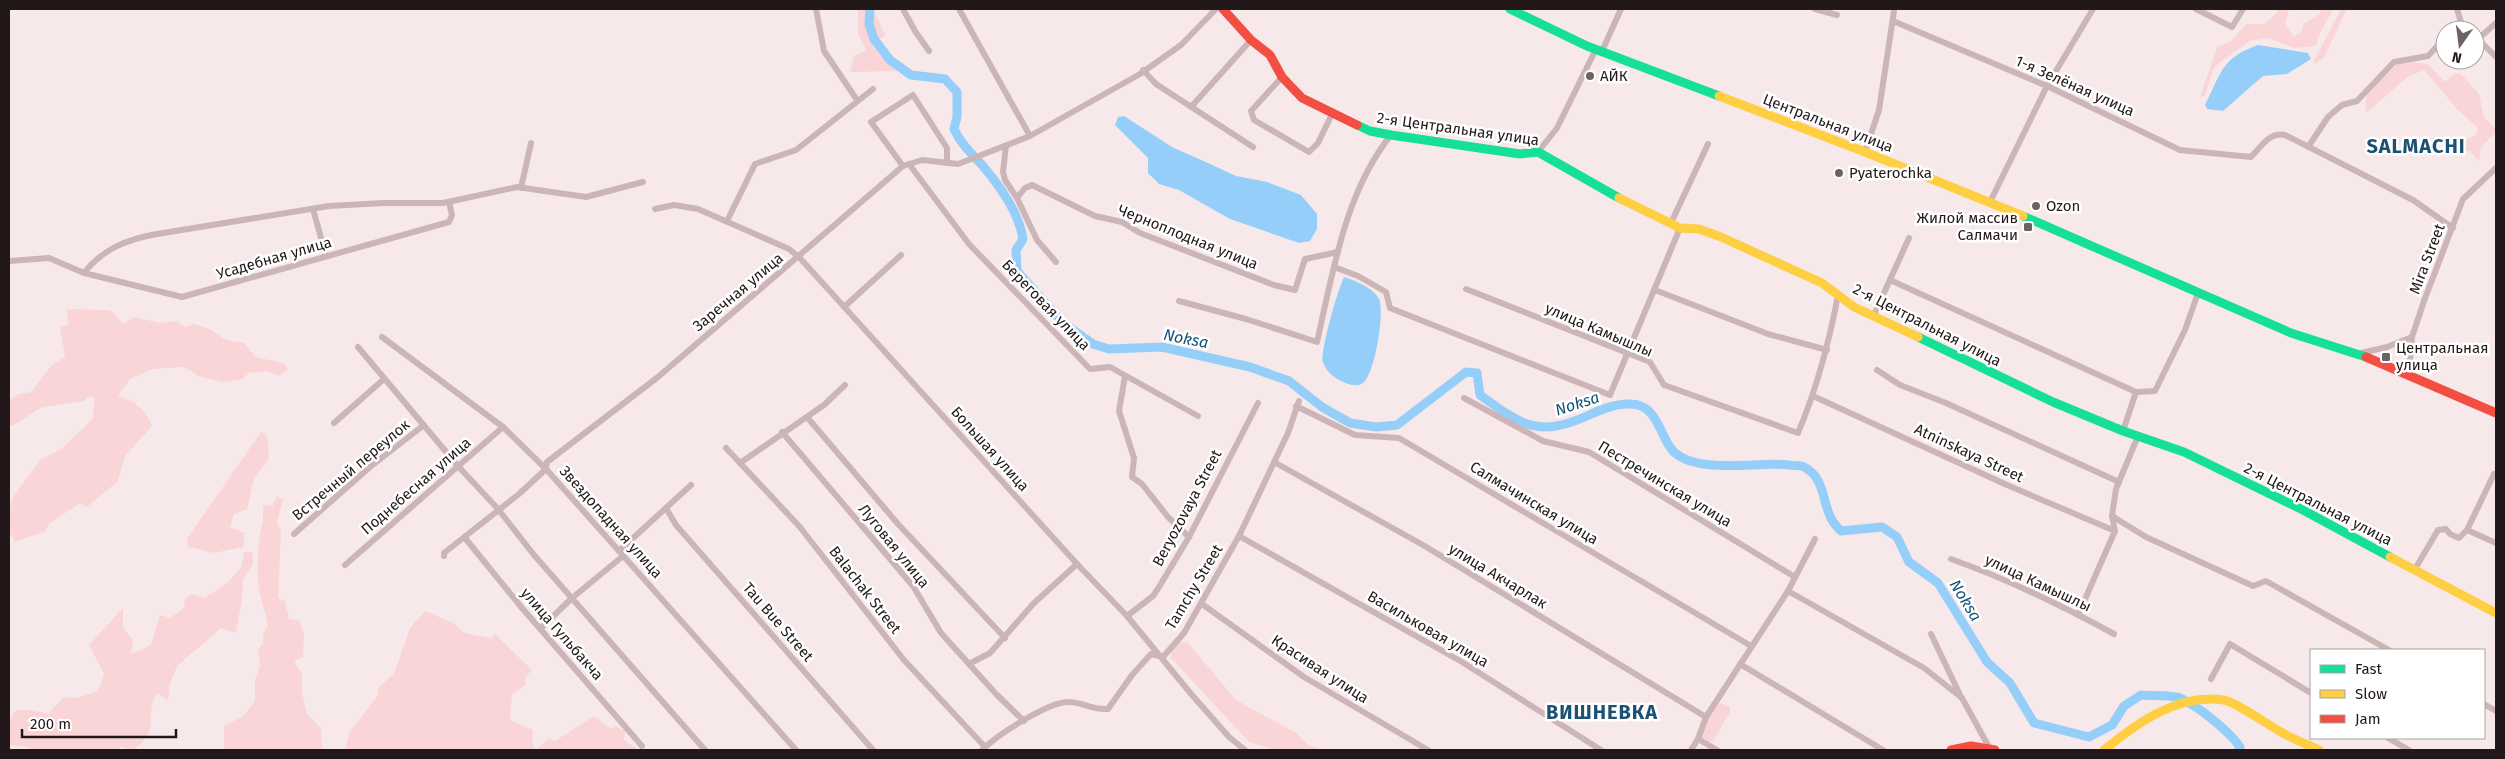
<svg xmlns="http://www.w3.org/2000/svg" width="2505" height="759" viewBox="0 0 2505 759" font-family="'Fira Sans',sans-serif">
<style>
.green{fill:#fad5d8}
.water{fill:#95cef9}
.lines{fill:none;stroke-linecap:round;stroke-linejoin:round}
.river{stroke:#95cef9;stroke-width:9}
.street{stroke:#cbb5b7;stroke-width:6}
.fast{stroke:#16e098;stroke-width:9}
.slow{stroke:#ffcf43;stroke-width:9}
.jam{stroke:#f24e42;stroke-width:9}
.poi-dot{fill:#6d6162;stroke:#fff;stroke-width:2}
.labels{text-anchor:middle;stroke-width:5;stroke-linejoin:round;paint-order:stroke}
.poi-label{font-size:15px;fill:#231819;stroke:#fff;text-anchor:start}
.street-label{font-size:15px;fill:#231819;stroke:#fff}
.water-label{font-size:16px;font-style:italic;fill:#0f5279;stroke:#fff}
.district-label{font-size:20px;font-weight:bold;letter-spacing:1px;fill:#1d5174;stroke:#fff}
</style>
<rect width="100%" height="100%" fill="#f7e9ea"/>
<!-- green -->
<g class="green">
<path d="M858,9h15l12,26 -13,11 26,25 -48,1 4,-16 12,-6 -8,-16z"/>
<path d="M2278,9h11l-4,15 9,13 7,-5 3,-9 16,-9 1,-5h12c-6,13 -15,24 -17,37l-22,2 -26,-10 -18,3 -31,22 -6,7 -8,26 -5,1 17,-50 13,-5 16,-18h18l12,-10z"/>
<path d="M2341,9h6l-23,48 -9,7 -1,-3z"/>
<path d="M2401,61l27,3 17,18 11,-9 5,1 18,20 5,23 12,13v2l-15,15 -2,14 -9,-10 -15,1 -2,-4 23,-14 2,-6 -21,-19 -33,-39 -16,7 -41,35 -2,-1 2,-18z"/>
<path d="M67,309l43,1 14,14 10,-7 26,6 17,-2 8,6 9,-3 16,5 16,11 18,3 12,14 27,6 5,6 -9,7 -12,-5 -18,2 -7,6 -18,3 -26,-6 -13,-9 -32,2 -23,10 -12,17c18,5 27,13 34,30l-27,30 -7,25 -31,26 -7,-4 -31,21 -4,7 -30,11 -6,-11v-21l4,-13 27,-37 21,-11 31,-29 3,-22 -6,-2 -5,5 -44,7 -26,17 -5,1v-26l10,-6 12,-2 21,-27 13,-8 -5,-29 8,-4z"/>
<path d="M261,432l6,4 2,22 -15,21 -7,30 -13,5 -4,13 15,6 -2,14 -29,6 -26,-6 -1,-8z"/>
<path d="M277,496l6,4 -6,23 4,7 -3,68 7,3 4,18 10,1 5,13 -1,24 -9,4 8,13v19l5,21 14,14 1,22h-98v-24l19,-10 12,-15v-20l5,-16 -2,-16 5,-5v-10l5,-9c-3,-14 -8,-28 -10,-43 -1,-9 0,-52 5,-59v-18l10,1z"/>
<path d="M244,552h8l1,12 -10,16 -1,19 -6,34 -15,-5 -44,38 -7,18 -2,16 -10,-7c-16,18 6,38 -26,57l-11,-3 -2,3h-88l-2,-3 -20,-2c0,-38 2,-40 39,-31l16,-17 13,1 21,-7 6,-17 -15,-29 34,-37v20l10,12 -2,14 20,-9 9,-30 10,3 14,-10 1,-10 8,-4 11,4 21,-13 16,-17z"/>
<path d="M425,611l28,12 11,10 27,5 4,-4 37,36 -7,8 1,7 -14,9 -2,26 23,10 -1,8 3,12h-190l4,-17 28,-36 2,-10 15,-13 16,-46z"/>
<path d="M1177,642l11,1 48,57 60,33 12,12 18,5h-52l-25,-8 -78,-84v-10z"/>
<path d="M1722,703l8,4v5l-17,29 -5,1 -7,-4 -1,-6 16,-28z"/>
<path d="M594,716l17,13 5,-3 9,5 -1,9 14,10h-102l13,-12 6,3z"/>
</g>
<!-- water -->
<g class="water">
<path d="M2258,45l50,8 3,6 -24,15 -24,2 -40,35 -16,-2 -2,-4c17,-33 16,-47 53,-60z"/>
<path d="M1124,116l48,31 36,16 28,13 31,6 34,13 16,19v15l-7,12 -11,2 -69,-24 -51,-29 -20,-6 -11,-11v-15l-33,-33 3,-8z"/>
<path d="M1344,277c10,3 30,11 35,22 6,13 -4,75 -16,84 -6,5 -15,1 -22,-2 -8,-4 -15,-10 -18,-19 -3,-10 15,-73 21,-85z"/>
</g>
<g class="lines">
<!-- river -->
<path class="river" d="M870,9l-1,15 5,15 16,21 21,15 34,4 12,13v25l-3,12c7,15 17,24 28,36 18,21 37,47 41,74l-7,11 1,21 46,52 30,21 16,5 53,-2 88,20 39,14 33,26 28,16 26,4 21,-2 69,-53 11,1 3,22c42,30 57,43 107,21 13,-6 29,-13 44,-12 28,1 28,33 43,48 25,23 85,9 115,13 4,1 12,0 15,2 20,10 18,32 26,49 2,6 7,11 11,15l41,-4 15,10 12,25 29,21 49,79 23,21 24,40 55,14 23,-12 12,-19 17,-11c10,1 32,0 39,3 18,8 49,33 60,49l-1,3"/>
<!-- street -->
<g class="street">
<path d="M816,9l8,42 33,49"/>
<path d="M903,9l12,22 14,20"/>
<path d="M959,9l71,127"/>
<path d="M1815,9l22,6"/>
<path d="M2196,9l36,18 11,-18"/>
<path d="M2457,9l4,13"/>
<path d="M1893,21l154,65 133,64 71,7c10,-10 19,-26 34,-22l128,65 40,28"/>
<path d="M2453,30l8,-8 8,8"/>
<path d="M2475,36l21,21"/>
<path d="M2478,39l18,-16"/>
<path d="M1602,51l19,-42"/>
<path d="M1143,70l13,14 97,63"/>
<path d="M1282,77l-31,34 3,9 55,32 9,-9 14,-29"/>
<path d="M1191,107l60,-67"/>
<path d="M1006,146l-3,26 2,8 12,18 20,42 19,22"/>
<path d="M2308,147l20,-30 14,-12 15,-4 37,-39 34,-6 17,-18"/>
<path d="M1538,152l19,-24 39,-79"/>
<path d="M1865,152l14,-42 15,-99"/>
<path d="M909,164l60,80 121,125 20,-2 88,49"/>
<path d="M903,166l-32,-44 42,-27 34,53v15"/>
<path d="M521,188l10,-45"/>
<path d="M1017,198l8,-10 7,-3 63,31 27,6 18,11 134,52 21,5 10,-31 33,-7"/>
<path d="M1990,202l57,-116 46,-77"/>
<path d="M313,209l13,47"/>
<path d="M655,209l19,-4 24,4 91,40 10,8 278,307 50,52 65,79 37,42 16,13"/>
<path d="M727,221l28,-57 41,-14 77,-61"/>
<path d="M1671,223l37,-79"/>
<path d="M9,261l40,-3 35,15c18,-24 44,-34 73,-39l172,-28 55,-3h59l74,-16 69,10 57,-15"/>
<path d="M1334,267l24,9 28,16 4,16 220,87 70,-167"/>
<path d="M84,273l98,24 267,-75 3,-7 -3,-13"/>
<path d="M1890,280l246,112 19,-1 30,-61 13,-37"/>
<path d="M1466,289l184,73 14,23 134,48c19,-45 31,-90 40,-138"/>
<path d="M1655,290l113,44 59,16"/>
<path d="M1179,301l67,18 71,23c16,-70 28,-150 74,-207"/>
<path d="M844,307l57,-52"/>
<path d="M1873,317l36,-79"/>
<path d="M382,337l121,90 43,42 250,281"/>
<path d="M358,347l100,119 40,43 36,46 171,195"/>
<path d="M2357,354l30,-7 25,-10"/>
<path d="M1877,370l23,15 46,18 173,79"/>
<path d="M2409,374l3,-37 12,-36 39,-102 33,-31"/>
<path d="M1125,376l-6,35 15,47 -2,19 10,7 26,33 21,20"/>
<path d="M1813,396l194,89 108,46"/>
<path d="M1464,398l79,43 46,11 206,125"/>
<path d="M1296,406l59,29 44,3 352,208"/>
<path d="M807,417l91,107 107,114"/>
<path d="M334,423l50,-44"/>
<path d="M2123,431l13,-39"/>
<path d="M782,432l131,154 28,47 56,62 27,26"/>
<path d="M726,448l73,78 105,134 81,87"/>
<path d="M1274,462l149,83 283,172"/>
<path d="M740,463l84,-58 21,-20"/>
<path d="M2494,474l-27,56 29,13"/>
<path d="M666,508l10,17 197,225"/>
<path d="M2112,516l34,21 107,49 13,-5 123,69"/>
<path d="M294,534l76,-67 54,-42"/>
<path d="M1239,536l223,126 139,88"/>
<path d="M465,538l57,70 120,138"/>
<path d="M619,551l72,-66"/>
<path d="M444,556v-3l75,-59 27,-25 1,-7 111,-85 245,-211 19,-6 36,4 72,-28 110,-62 41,-29 35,-36"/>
<path d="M1951,559c56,20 110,46 163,75"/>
<path d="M345,565l158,-138"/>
<path d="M2415,569l23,-39 8,-1 4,5 9,4 8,-8"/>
<path d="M1788,591l136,77 38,30 28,51"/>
<path d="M1202,604l102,73 124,73"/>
<path d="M2078,615l37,-84 -3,-15 4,-27 22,-53"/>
<path d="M1127,616l26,-20 6,-9 30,-50 69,-134"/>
<path d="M540,629l32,-31 51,-42"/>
<path d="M1931,634l30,63"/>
<path d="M969,664l21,-11 44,-50 43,-39"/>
<path d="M1740,664l143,86"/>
<path d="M2211,679l19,-35 81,49"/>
<path d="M2484,704l12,7"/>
<path d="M2388,738l21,12"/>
<path d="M1698,739l19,11"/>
<path d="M982,750c14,-14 68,-50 88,-48 15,1 22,8 38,7l24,-34 19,-21 12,3 21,-24 55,-97 49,-103 11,-32"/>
<path d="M1691,750l7,-11 8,-22 82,-126 27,-52"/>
</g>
<!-- fast -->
<g class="fast">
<path d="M1510,9l77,37 132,50"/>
<path d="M1357,125l13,6 21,4 129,19 18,-2 81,46"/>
<path d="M2023,216l268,117 75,24"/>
<path d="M1918,337l135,65 70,29 61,21 119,58 87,47"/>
</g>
<!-- slow -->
<g class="slow">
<path d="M1719,96l146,56 158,64"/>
<path d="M1619,198l61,30 19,1 22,8 101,46 32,24 64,30"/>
<path d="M2390,557l106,56"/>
<path d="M2104,750c33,-27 74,-57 120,-50 12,2 44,25 57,32 12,7 25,12 38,18"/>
</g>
<!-- jam -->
<g class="jam">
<path d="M1223,9l28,31 19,15 12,22 20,21 55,27"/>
<path d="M2366,357l130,56"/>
<path d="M1951,750l20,-4 24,4"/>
</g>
</g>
<!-- markers -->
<g class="poi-dot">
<circle cx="1590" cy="76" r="5"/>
<circle cx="1839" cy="173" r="5"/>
<circle cx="2036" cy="206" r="5"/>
<rect x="2023" y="222" width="10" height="10" rx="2.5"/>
<rect x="2381" y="352" width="10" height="10" rx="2.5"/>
</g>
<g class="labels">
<!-- poi labels -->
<g class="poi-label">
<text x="1600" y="81">АЙК</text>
<text x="1849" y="178">Pyaterochka</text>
<text x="2046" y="211">Ozon</text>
<text x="2018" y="223" text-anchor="end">Жилой массив<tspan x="2018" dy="17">Салмачи</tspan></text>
<text x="2396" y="353">Центральная<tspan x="2396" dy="17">улица</tspan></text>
</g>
<!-- street labels -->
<g class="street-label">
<text transform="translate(2075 86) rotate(24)" y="5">1-я Зелёная улица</text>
<text transform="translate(1828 123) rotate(21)" y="5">Центральная улица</text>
<text transform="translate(1458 129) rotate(8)" y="5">2-я Центральная улица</text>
<text transform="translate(1188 237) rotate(22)" y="5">Черноплодная улица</text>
<text transform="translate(274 258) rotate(-16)" y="5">Усадебная улица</text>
<text transform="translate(2427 259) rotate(-69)" y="5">Mira Street</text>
<text transform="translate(738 292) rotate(-40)" y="5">Заречная улица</text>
<text transform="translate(1046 305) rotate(46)" y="5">Береговая улица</text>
<text transform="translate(1927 325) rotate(27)" y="5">2-я Центральная улица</text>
<text transform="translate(1599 330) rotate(23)" y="5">улица Камышлы</text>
<text transform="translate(990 449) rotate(48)" y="5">Большая улица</text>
<text transform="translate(1969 453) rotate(25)" y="5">Atninskaya Street</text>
<text transform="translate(351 470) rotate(-40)" y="5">Встречный переулок</text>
<text transform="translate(1665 484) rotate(31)" y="5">Пестречинская улица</text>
<text transform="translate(416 486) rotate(-41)" y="5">Поднебесная улица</text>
<text transform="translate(1534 503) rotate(31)" y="5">Салмачинская улица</text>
<text transform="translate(2318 504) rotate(27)" y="5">2-я Центральная улица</text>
<text transform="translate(1187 508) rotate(-62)" y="5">Beryozovaya Street</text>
<text transform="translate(611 522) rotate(48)" y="5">Звездопадная улица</text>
<text transform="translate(894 546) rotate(51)" y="5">Луговая улица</text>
<text transform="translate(1498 576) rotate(31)" y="5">улица Акчарлак</text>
<text transform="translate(2038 583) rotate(25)" y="5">улица Камышлы</text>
<text transform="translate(1194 587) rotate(-59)" y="5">Tamchy Street</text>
<text transform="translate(865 590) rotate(52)" y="5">Balachak Street</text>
<text transform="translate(778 622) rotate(49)" y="5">Tau Bue Street</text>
<text transform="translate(1428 629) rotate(30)" y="5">Васильковая улица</text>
<text transform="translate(562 634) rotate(49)" y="5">улица Гульбакча</text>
<text transform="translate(1320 669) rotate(33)" y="5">Красивая улица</text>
</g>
<!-- water labels -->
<g class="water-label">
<text transform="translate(1186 338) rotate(11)" y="6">Noksa</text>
<text transform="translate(1577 403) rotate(-18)" y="6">Noksa</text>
<text transform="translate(1966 600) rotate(58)" y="6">Noksa</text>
</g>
<!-- district labels -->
<g class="district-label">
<text x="2416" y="153">SALMACHI</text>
<text x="1602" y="719">ВИШНЕВКА</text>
</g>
</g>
<!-- border -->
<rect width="2505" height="759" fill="none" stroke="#231819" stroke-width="20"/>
<!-- legend -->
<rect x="2310" y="649" width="175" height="90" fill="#ffffff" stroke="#a7a3a3"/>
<rect x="2320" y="665" width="25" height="8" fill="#16e098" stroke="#a7a3a3"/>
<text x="2355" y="674" font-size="15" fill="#231819">Fast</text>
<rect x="2320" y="690" width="25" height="8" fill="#ffcf43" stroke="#a7a3a3"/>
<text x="2355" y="699" font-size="15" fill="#231819">Slow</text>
<rect x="2320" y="715" width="25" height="8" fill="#f24e42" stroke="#a7a3a3"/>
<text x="2355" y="724" font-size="15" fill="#231819">Jam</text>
<!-- north arrow -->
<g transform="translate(2460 45) rotate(194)"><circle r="24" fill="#ffffff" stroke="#a7a3a3"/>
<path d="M0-4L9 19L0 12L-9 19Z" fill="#6d6162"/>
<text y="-8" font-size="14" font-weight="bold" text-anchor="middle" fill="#231819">N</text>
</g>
<!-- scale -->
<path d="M22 729v8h154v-8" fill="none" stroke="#231819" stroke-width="2.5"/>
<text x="30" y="729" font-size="15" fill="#231819" stroke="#ffffff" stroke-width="4" paint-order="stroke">200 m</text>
</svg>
